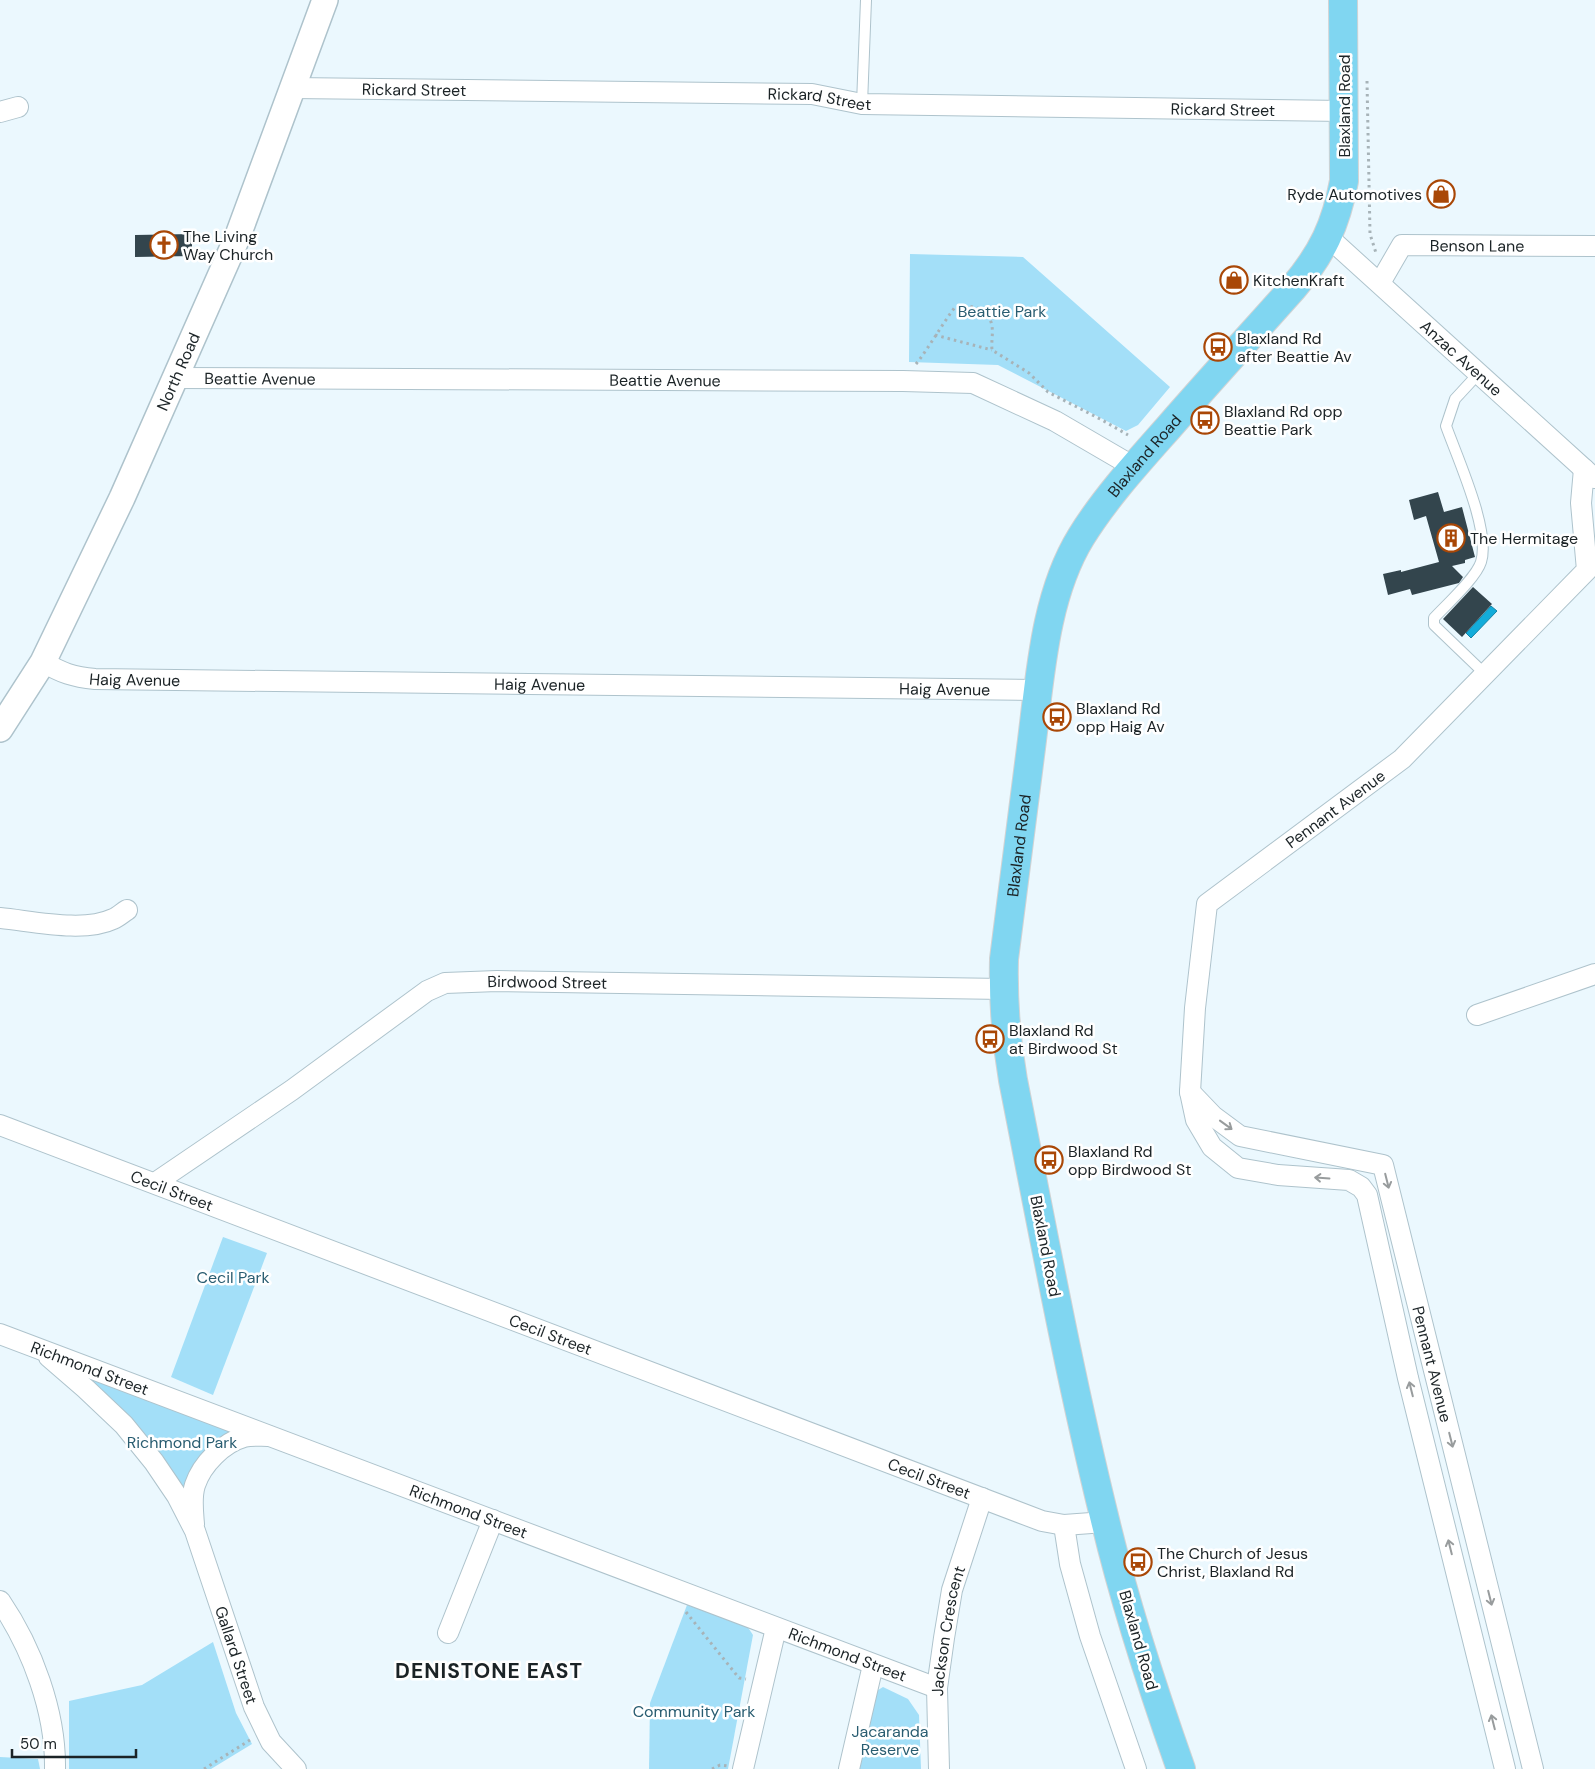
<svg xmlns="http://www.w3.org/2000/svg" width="1595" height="1769" viewBox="0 0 1595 1769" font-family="'DM Sans',sans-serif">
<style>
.green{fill:#a3dff8}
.water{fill:#13acda;stroke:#1583a4}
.building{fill:#33454d}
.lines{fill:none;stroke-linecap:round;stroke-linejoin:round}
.service-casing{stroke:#aec3cc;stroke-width:12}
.minor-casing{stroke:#aec3cc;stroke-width:22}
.tertiary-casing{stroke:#aec3cc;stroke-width:28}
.primary-casing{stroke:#d1d3d4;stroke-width:30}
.path{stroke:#a7b3b8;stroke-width:3;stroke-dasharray:2.5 4;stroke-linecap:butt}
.service{stroke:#fff;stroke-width:10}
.minor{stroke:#fff;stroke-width:20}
.tertiary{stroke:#fff;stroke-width:25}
.primary{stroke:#80d6f1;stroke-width:28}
.oneway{stroke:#989c9d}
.labels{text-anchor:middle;stroke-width:5;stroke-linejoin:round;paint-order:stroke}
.street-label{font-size:16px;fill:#1b2326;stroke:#fff}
.poi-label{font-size:16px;fill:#1b2326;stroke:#fff;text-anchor:start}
.park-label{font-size:16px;fill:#295d71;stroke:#fff}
.district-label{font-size:21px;font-weight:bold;letter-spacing:1px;fill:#1b2326;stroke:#fff}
</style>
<rect width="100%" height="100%" fill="#ebf8fe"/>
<!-- green -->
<g class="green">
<path d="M910,254l113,3 147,130 -32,38 -12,6 -128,-66 -89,-3z"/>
<path d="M223,1237l44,16 -54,142 -42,-18z"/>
<path d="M77,1374l163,59 -52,74z"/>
<path d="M687,1605l60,21 6,9 -25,134h-79l1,-66z"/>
<path d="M213,1642l23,71 16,31 -41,25h-142v-68l73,-16z"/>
<path d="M883,1687l25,12 11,16 2,54h-65l14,-74z"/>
<path d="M0,1757l38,2 2,10h-40z"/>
</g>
<!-- water -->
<path class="water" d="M1491,606l6,5 -26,27 -5,-5z"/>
<!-- building -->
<g class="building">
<path d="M192,234v22l-57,1v-22z"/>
<path d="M1438,492l6,20 18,-5 13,50 -10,3v3l-13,3 11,11 -4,6 -47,12 -2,-6 -22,6 -5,-21 18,-4v2l38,-10 -13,-46 -12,4 -5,-20z"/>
<path d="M1473,587l19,17 -30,33 -19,-18z"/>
</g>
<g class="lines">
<!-- service casing -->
<g class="service-casing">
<g id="service">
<path d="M862,104l4,-104"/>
<path d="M1479,373l-24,26 -9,27c11,31 45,105 35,136 -5,16 -35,43 -47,56v7l51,49"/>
</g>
</g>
<!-- minor casing -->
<g class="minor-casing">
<g id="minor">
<path id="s1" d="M292,88l520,6 50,10 482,7"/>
<path d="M0,112l18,-5"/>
<path id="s2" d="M1328,237l266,241"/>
<path id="s3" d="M1380,283l22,-38 193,1"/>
<path id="s4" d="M175,378l728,3 70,2 82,38 79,46"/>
<path id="s5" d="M43,662c19,11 30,15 52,17l944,11"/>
<path d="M0,918c32,3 84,15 113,1 5,-2 9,-6 14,-9"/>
<path d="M1477,1015l118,-41"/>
<path id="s6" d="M1190,1092l23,24 27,20 143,29 150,604"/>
<path id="s7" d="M0,1125l1042,396 22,4 41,-3"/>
<path id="s8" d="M155,1183l137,-93 135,-99 18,-8 52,-2 506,8"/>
<path id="s9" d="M0,1334l937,354"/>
<path id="s10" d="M49,1357l37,32 38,36 30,37 23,34 18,35 59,176 17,35 25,27"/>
<path d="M194,1524c-1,-12 -3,-27 1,-39 7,-21 28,-42 49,-48 7,-2 16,-1 24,-1"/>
<path d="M1064,1525l6,39 20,72 46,133"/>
<path d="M0,1601c32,47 56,111 55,168"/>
<path d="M448,1633l45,-113"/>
<path d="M743,1769l33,-141"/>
<path d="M849,1769l24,-104"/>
<path id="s11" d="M939,1769l-2,-81 7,-50 8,-48 30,-92"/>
<path id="s12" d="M1505,1769l-97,-391 -41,-183 -6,-8 -12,-7 -71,-5 -40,-7 -26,-21 -16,-27 -6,-28 5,-84 12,-104 195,-145 185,-189 -6,-67 3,-34"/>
</g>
</g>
<!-- tertiary casing -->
<g class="tertiary-casing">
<g id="tertiary">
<path id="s13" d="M0,729l43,-67 79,-164 115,-260 88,-238"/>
</g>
</g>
<!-- primary casing -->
<g class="primary-casing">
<g id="primary">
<path id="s14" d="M1181,1769c-29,-82 -56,-165 -76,-249 -36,-146 -63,-293 -92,-440 -7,-40 -10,-80 -9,-121 9,-70 18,-141 27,-211 9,-69 13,-151 50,-211 24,-39 57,-75 88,-110 41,-47 83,-93 124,-139 29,-34 43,-63 51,-107l-1,-181"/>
</g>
</g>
<!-- path -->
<g class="path">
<path d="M1367,81l3,153 6,19"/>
<path d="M935,335l57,15"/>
<path d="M916,364c14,-18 25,-38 39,-57 13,-2 31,-1 36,15 3,9 0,19 1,28l37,23 19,19 54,28 26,15"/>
<path d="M686,1612l53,66 7,1"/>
<path d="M204,1769l46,-29"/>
<path d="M712,1769l8,-4 8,1"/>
</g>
<!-- service -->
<use href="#service" class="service"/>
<!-- minor -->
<use href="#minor" class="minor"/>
<!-- tertiary -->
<use href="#tertiary" class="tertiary"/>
<!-- primary -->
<use href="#primary" class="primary"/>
</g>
<!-- one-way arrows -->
<defs><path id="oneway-shaft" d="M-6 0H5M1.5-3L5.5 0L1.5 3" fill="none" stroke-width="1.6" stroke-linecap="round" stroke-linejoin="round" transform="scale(1.25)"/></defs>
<g class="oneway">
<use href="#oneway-shaft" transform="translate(1226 1125) rotate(36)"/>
<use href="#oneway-shaft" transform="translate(1322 1178) rotate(-176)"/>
<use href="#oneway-shaft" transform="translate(1387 1181) rotate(76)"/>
<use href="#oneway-shaft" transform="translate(1411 1389) rotate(-104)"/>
<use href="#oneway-shaft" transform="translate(1451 1440) rotate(76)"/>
<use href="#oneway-shaft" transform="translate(1450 1547) rotate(-104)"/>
<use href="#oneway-shaft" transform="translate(1490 1598) rotate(76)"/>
<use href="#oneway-shaft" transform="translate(1493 1722) rotate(-104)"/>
</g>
<!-- icons -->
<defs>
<g id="shop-ring" transform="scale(1.4375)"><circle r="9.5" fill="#fff" stroke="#a94706" stroke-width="1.5"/><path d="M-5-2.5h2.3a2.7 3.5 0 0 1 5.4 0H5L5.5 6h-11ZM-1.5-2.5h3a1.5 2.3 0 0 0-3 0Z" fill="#a94706"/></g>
<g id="church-ring" transform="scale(1.4375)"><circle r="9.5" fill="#fff" stroke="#a94706" stroke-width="1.5"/><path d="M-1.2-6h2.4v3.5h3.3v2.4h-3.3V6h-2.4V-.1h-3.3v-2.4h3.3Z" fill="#a94706"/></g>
<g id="bus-ring" transform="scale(1.4375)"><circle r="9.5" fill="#fff" stroke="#a94706" stroke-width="1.5"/><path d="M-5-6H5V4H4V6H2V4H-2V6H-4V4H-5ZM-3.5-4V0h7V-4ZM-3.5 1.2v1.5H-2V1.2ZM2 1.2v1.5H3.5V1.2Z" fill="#a94706"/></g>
<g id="building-ring" transform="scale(1.4375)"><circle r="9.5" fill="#fff" stroke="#a94706" stroke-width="1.5"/><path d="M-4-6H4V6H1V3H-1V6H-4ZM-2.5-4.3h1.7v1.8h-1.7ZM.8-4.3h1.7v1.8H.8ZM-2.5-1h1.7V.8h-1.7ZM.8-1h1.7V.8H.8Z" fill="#a94706"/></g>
</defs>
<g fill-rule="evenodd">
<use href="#shop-ring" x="1441" y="194"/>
<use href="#church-ring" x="164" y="245"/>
<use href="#shop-ring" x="1234" y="280"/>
<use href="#bus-ring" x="1218" y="347"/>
<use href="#bus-ring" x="1205" y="420"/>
<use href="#building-ring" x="1451" y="538"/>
<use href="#bus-ring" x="1057" y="717"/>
<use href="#bus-ring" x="990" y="1039"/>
<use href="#bus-ring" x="1049" y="1160"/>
<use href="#bus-ring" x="1138" y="1562"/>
</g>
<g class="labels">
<!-- street labels -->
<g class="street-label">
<text dy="6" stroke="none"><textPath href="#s1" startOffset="122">Rickard Street</textPath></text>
<text dy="6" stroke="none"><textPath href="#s1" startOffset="528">Rickard Street</textPath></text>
<text transform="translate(1344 106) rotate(-90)" y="6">Blaxland Road</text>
<text dy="6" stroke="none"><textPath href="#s1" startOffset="932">Rickard Street</textPath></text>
<text dy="6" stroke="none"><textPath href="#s3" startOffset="119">Benson Lane</textPath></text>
<text dy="6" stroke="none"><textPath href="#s2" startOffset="180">Anzac Avenue</textPath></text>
<text dy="6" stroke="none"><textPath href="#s13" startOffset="400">North Road</textPath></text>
<text dy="6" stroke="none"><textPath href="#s4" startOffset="85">Beattie Avenue</textPath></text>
<text dy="6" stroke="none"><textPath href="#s4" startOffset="490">Beattie Avenue</textPath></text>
<text dy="6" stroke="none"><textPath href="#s14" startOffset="1366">Blaxland Road</textPath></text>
<text dy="6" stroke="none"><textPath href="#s5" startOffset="95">Haig Avenue</textPath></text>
<text dy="6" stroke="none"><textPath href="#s5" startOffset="500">Haig Avenue</textPath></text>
<text dy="6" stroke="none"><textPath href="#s5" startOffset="905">Haig Avenue</textPath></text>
<text dy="6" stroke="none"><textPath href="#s12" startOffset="1168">Pennant Avenue</textPath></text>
<text dy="6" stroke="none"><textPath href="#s14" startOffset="946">Blaxland Road</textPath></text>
<text dy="6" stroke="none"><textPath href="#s8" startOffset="455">Birdwood Street</textPath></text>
<text dy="6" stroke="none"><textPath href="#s7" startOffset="184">Cecil Street</textPath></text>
<text transform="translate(1046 1246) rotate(79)" y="6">Blaxland Road</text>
<text dy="6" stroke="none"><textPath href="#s7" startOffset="589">Cecil Street</textPath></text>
<text dy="6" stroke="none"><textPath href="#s6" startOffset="418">Pennant Avenue</textPath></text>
<text dy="6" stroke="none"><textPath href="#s9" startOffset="96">Richmond Street</textPath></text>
<text dy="6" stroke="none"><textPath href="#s7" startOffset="994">Cecil Street</textPath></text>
<text dy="6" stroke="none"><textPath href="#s9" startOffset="501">Richmond Street</textPath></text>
<text dy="6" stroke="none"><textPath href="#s11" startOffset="139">Jackson Crescent</textPath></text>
<text transform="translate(1139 1640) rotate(74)" y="6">Blaxland Road</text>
<text dy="6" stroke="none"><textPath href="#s10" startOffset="360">Gallard Street</textPath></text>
<text dy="6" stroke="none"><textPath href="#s9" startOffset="906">Richmond Street</textPath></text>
</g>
<!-- poi labels -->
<g class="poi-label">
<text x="1422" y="200" text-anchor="end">Ryde Automotives</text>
<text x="183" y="242">The Living<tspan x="183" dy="18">Way Church</tspan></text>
<text x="1253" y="286">KitchenKraft</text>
<text x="1237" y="344">Blaxland Rd<tspan x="1237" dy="18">after Beattie Av</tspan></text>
<text x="1224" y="417">Blaxland Rd opp<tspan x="1224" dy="18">Beattie Park</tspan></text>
<text x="1470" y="544">The Hermitage</text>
<text x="1076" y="714">Blaxland Rd<tspan x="1076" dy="18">opp Haig Av</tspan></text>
<text x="1009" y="1036">Blaxland Rd<tspan x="1009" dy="18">at Birdwood St</tspan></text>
<text x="1068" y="1157">Blaxland Rd<tspan x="1068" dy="18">opp Birdwood St</tspan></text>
<text x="1157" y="1559">The Church of Jesus<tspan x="1157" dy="18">Christ, Blaxland Rd</tspan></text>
</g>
<!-- park labels -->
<g class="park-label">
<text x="1002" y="317">Beattie Park</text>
<text x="233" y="1283">Cecil Park</text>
<text x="182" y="1448">Richmond Park</text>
<text x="694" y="1717">Community Park</text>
<text x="890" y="1737">Jacaranda<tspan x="890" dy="18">Reserve</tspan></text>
</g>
<!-- district labels -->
<g class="district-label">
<text x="489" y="1678">DENISTONE EAST</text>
</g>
</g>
<!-- scale -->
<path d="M12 1749v8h124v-8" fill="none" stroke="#1b2326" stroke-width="2.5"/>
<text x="20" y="1749" font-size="15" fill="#1b2326" stroke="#ffffff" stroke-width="4" paint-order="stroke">50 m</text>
</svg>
